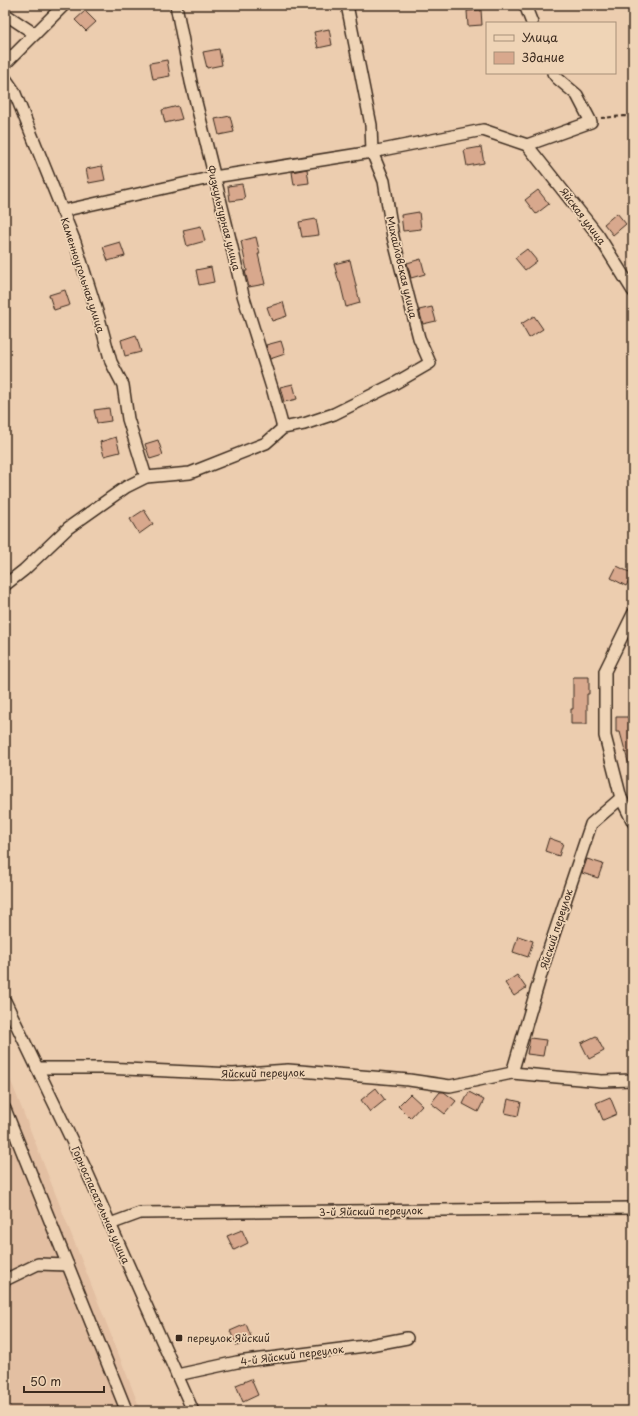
<svg xmlns="http://www.w3.org/2000/svg" width="638" height="1416" viewBox="0 0 638 1416" font-family="'Playpen Sans',sans-serif">
<style>
.built{fill:#e3bfa2}
.building{fill:#d8a88d;stroke:#3b2a1e}
.lines{fill:none;stroke-linecap:round;stroke-linejoin:round}
.minor-casing{stroke:#3b2a1e;stroke-width:14}
.path{stroke:#3b2a1e;stroke-width:2;stroke-dasharray:4 3;stroke-linecap:butt}
.minor{stroke:#efd4b6;stroke-width:11}
.poi-dot{fill:#3b2a1e;stroke:#efd4b6;stroke-width:1.5}
.labels{text-anchor:middle;stroke-width:3.5;stroke-linejoin:round;paint-order:stroke}
.street-label{font-size:10px;fill:#3b2a1e;stroke:#efd4b6}
.poi-label{font-size:10px;fill:#3b2a1e;stroke:#efd4b6;text-anchor:start}
</style>
<rect width="100%" height="100%" fill="#eccdaf"/>
<filter id="ink" filterUnits="userSpaceOnUse"><feTurbulence type="fractalNoise" baseFrequency=".025" numOctaves="2"/><feDisplacementMap in="SourceGraphic" scale="8" xChannelSelector="R" yChannelSelector="G"/><feConvolveMatrix kernelMatrix="1 2 1 2 8 2 1 2 1" color-interpolation-filters="sRGB"/></filter>
<g filter="url(#ink)">
<!-- built -->
<path class="built" d="M5,1066l136,345h-136z"/>
<!-- building -->
<g class="building">
<path d="M481,10l1,15 -14,1 -1,-15z"/>
<path d="M85,11l11,11 -10,9 -11,-11z"/>
<path d="M329,29l3,16 -14,3 -4,-16z"/>
<path d="M219,49l3,16 -15,3 -4,-16z"/>
<path d="M167,60l3,16 -17,3 -3,-16z"/>
<path d="M178,106l4,13 -17,4 -3,-13z"/>
<path d="M230,116l4,16 -15,3 -4,-16z"/>
<path d="M481,147l3,16 -17,3 -3,-16z"/>
<path d="M102,166l3,14 -16,3 -3,-14z"/>
<path d="M307,169l2,14 -15,2 -2,-13z"/>
<path d="M242,184l3,15 -15,2 -2,-15z"/>
<path d="M538,190l11,14 -13,10 -11,-14z"/>
<path d="M419,212l2,17 -18,2 -2,-16z"/>
<path d="M617,213l9,11 -13,11 -9,-11z"/>
<path d="M316,219l3,16 -17,2 -3,-15z"/>
<path d="M201,226l4,15 -18,5 -4,-16z"/>
<path d="M256,237l4,17h-2l7,30 -16,3 -4,-16h2l-6,-30z"/>
<path d="M120,242l5,14 -17,5 -5,-14z"/>
<path d="M527,249l10,12 -12,9 -10,-12z"/>
<path d="M421,259l4,15 -14,4 -4,-15z"/>
<path d="M350,260l10,43 -14,4 -6,-25h-1l-5,-18z"/>
<path d="M211,267l3,15 -15,3 -3,-15z"/>
<path d="M65,290l5,15 -16,5 -5,-15z"/>
<path d="M283,302l4,14 -15,5 -5,-14z"/>
<path d="M432,307l4,14 -13,3 -4,-14z"/>
<path d="M534,316l9,13 -14,9 -8,-14z"/>
<path d="M136,335l5,17 -16,4 -4,-16z"/>
<path d="M281,341l4,13 -15,5 -4,-14z"/>
<path d="M293,384l4,15 -13,3 -4,-15z"/>
<path d="M109,408l2,13 -14,2 -3,-13z"/>
<path d="M116,437l4,15 -16,4 -4,-14z"/>
<path d="M158,440l5,15 -13,4 -5,-15z"/>
<path d="M144,510l9,14 -14,10 -9,-15z"/>
<path d="M617,566l16,8 -7,12 -15,-8z"/>
<path d="M573,677h16v17h-2v30h-16v-15h2z"/>
<path d="M616,717h17v51l-3,1 -10,-37h-4z"/>
<path d="M549,838l14,5 -4,13 -14,-5z"/>
<path d="M587,859l16,5 -5,14 -16,-5z"/>
<path d="M518,936l15,5 -5,16 -15,-5z"/>
<path d="M517,975l9,13 -12,8 -9,-13z"/>
<path d="M596,1036l8,15 -15,8 -8,-16z"/>
<path d="M530,1038l16,2 -3,16 -16,-2z"/>
<path d="M376,1088l9,12 -15,12 -9,-12z"/>
<path d="M440,1092h4l12,9 -11,13 -14,-11z"/>
<path d="M469,1092l15,8 -6,12 -15,-8z"/>
<path d="M410,1094l12,11 -12,13 -12,-12z"/>
<path d="M610,1097l7,17 -14,6 -7,-17z"/>
<path d="M508,1099l13,3 -3,14 -13,-3z"/>
<path d="M242,1230l6,13 -14,7 -7,-14z"/>
<path d="M246,1324l6,15 -15,7 -7,-15z"/>
<path d="M251,1379l7,16 -15,7 -7,-17z"/>
</g>
<g class="lines">
<!-- minor casing -->
<g class="minor-casing">
<g id="minor">
<path d="M176,5l15,77 39,157 13,56 30,96 10,37"/>
<path d="M525,5l7,18"/>
<path d="M5,14l30,20"/>
<path d="M5,64l59,-59"/>
<path d="M5,78l9,13 61,151 24,76 12,44 12,23 5,34 18,58"/>
<path d="M527,145l71,90 35,56"/>
<path d="M62,211l152,-34 158,-25 111,-22 44,15 64,-23 -14,-27 -20,-17 -4,-5"/>
<path d="M5,585l19,-15 44,-42 58,-41 20,-10 44,-4 76,-30 17,-15 21,-4 30,-10 58,-29 38,-22 -11,-25 -26,-101 -9,-56 -12,-29 -1,-27 -24,-120"/>
<path d="M633,614l-28,57v65l16,62 12,24"/>
<path d="M5,1001l82,171 106,239"/>
<path d="M37,1068h67l129,6 55,-4 121,10 41,6 62,-13 33,-112 46,-137 30,-26"/>
<path d="M512,1073l90,8 31,-1"/>
<path d="M5,1109l120,298 -2,4"/>
<path d="M110,1224l30,-11 493,-5"/>
<path d="M5,1280l33,-16 30,1"/>
<path d="M177,1375l60,-13 128,-16 42,-8"/>
</g>
</g>
<!-- path -->
<path class="path" d="M601,118l24,-2 8,3"/>
<!-- minor -->
<use href="#minor" class="minor"/>
</g>
</g>
<!-- markers -->
<rect class="poi-dot" x="175" y="1334" width="8" height="8" rx="2"/>
<g class="labels">
<!-- street labels -->
<g class="street-label">
<text transform="translate(583 216) rotate(53)" y="4">Яйская улица</text>
<text transform="translate(224 218) rotate(76)" y="4">Физкультурная улица</text>
<text transform="translate(402 267) rotate(77)" y="4">Михайловская улица</text>
<text transform="translate(83 275) rotate(72)" y="4">Каменноугольная улица</text>
<text transform="translate(556 929) rotate(-72)" y="4">Яйский переулок</text>
<text transform="translate(263 1073) rotate(-1)" y="4">Яйский переулок</text>
<text transform="translate(101 1205) rotate(66)" y="4">Горноспасательная улица</text>
<text transform="translate(371 1211) rotate(-1)" y="4">3-й Яйский переулок</text>
<text transform="translate(292 1355) rotate(-7)" y="4">4-й Яйский переулок</text>
</g>
<!-- poi labels -->
<g class="poi-label">
<text x="187" y="1342">переулок Яйский</text>
</g>
</g>
<!-- margin -->
<rect width="638" height="1416" fill="none" stroke="#efd4b6" stroke-width="20"/>
<rect x="10" y="10" width="618" height="1396" fill="none" stroke="#3b2a1e" stroke-width="1.5" filter="url(#ink)"/>
<!-- legend -->
<rect x="486" y="22" width="130" height="52" fill="#efd4b6" stroke="#a79079"/>
<rect x="494" y="35" width="20" height="6" fill="#efd4b6" stroke="#a79079"/>
<text x="522" y="42" font-size="12" fill="#3b2a1e">Улица</text>
<rect x="494" y="52" width="20" height="12" fill="#d8a88d" stroke="#a79079"/>
<text x="522" y="62" font-size="12" fill="#3b2a1e">Здание</text>
<!-- scale -->
<path d="M24 1386v6h80v-6" fill="none" stroke="#3b2a1e" stroke-width="2"/>
<text x="30" y="1386" font-size="12" fill="#3b2a1e" stroke="#efd4b6" stroke-width="3" paint-order="stroke">50 m</text>
</svg>
